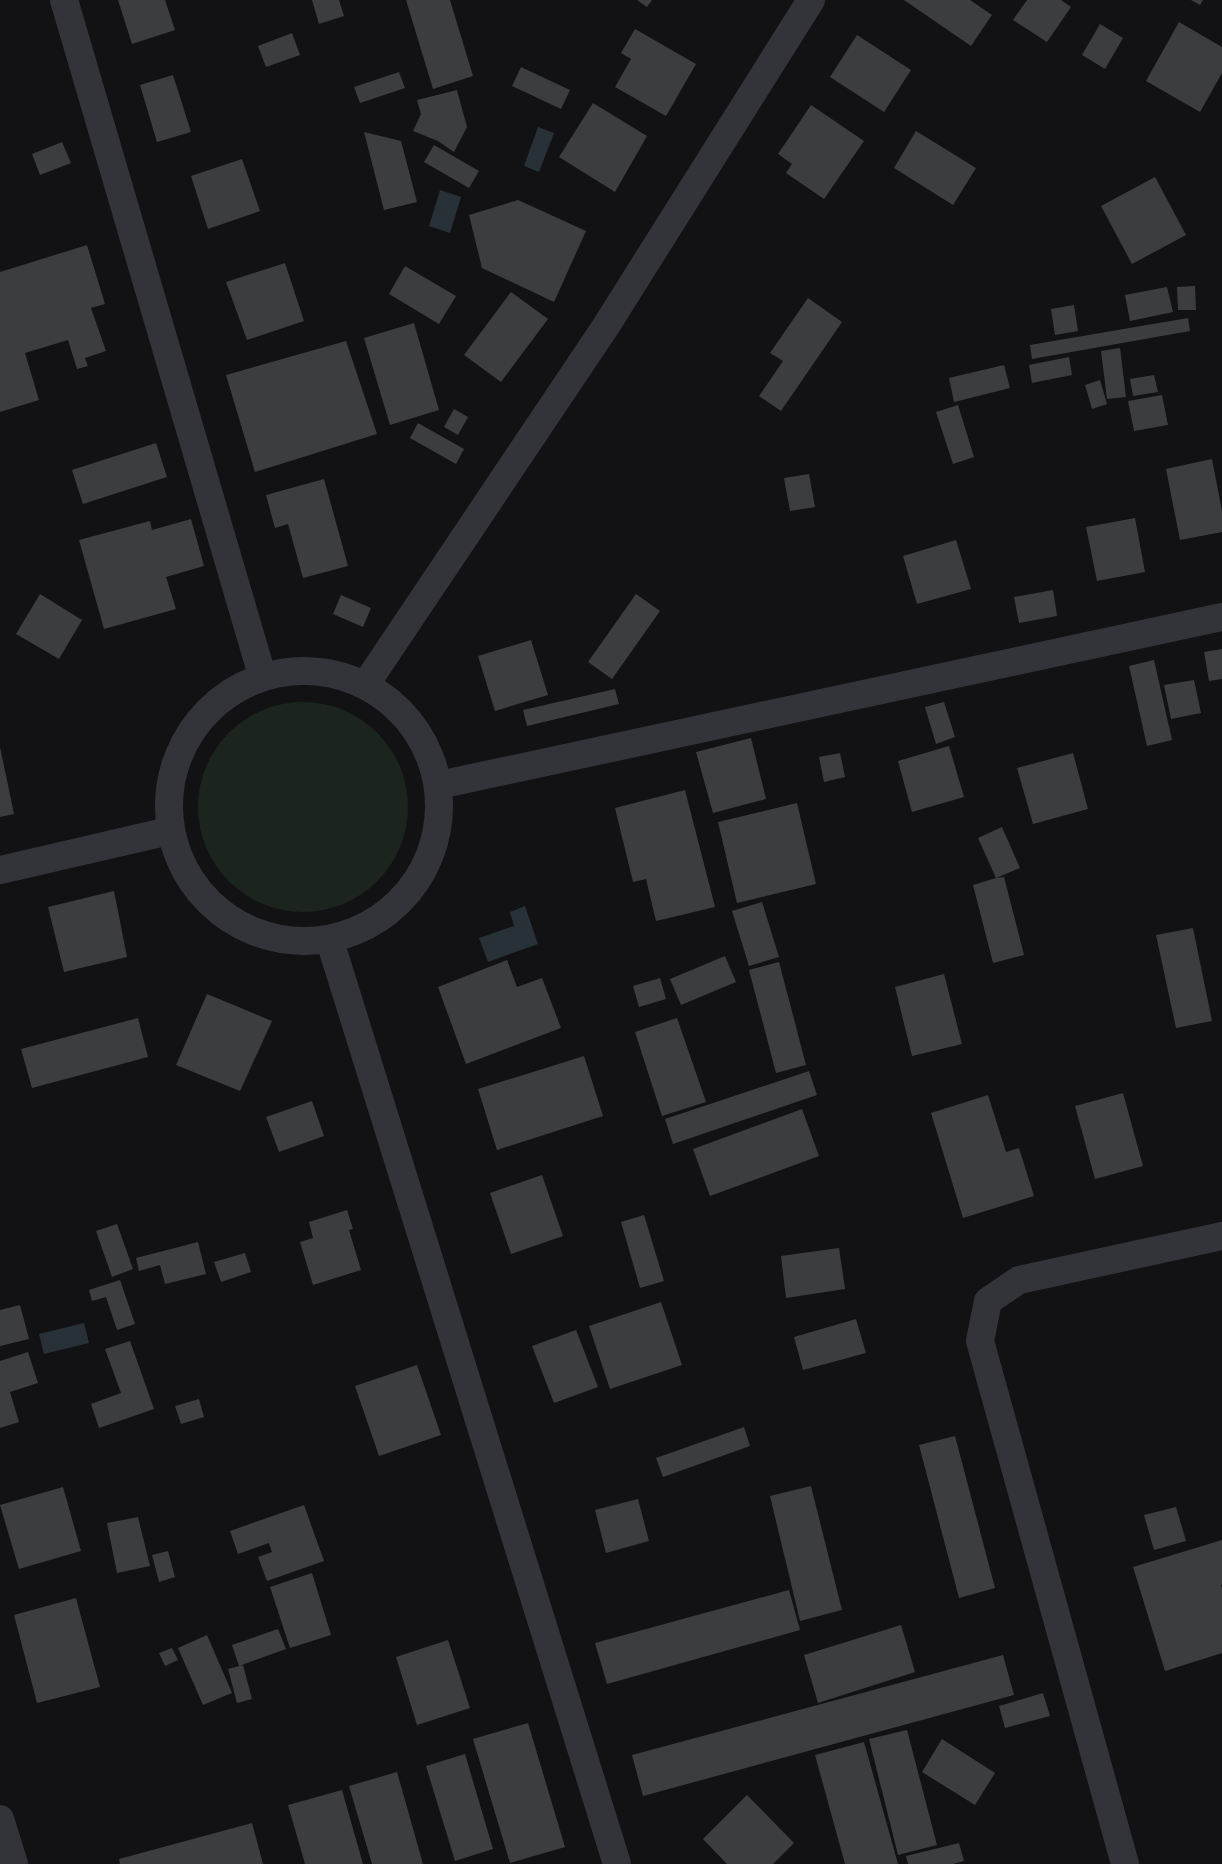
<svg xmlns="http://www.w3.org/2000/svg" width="1222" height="1864" viewBox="0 0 1222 1864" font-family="'Nunito Sans',sans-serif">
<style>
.green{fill:#1c241e}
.water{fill:#283038}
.building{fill:#3c3d41}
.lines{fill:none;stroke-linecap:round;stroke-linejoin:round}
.street{stroke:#333439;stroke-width:28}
</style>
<rect width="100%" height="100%" fill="#121214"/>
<!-- green -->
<circle class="green" cx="303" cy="807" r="105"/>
<!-- water -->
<g class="water">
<path d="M538,127l16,6 -15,39 -15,-6z"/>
<path d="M440,190l21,7 -11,36 -21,-7z"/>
<path d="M525,906l13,38 -50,18 -9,-24 35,-12 -4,-14z"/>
<path d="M84,1323l5,20 -45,11 -5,-20z"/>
</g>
<!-- building -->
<g class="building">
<path d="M118,0h47l10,30 -43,14z"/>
<path d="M312,0h27l5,16 -25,8z"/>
<path d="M406,0h44l23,76 -40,13z"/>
<path d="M637,0h15l-5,7z"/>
<path d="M904,0h66l22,15 -21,31z"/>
<path d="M1027,0h34l10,7 -24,35 -34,-22z"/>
<path d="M1191,0h12l-3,5z"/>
<path d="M1179,22l43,25v26l-22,39 -54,-31z"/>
<path d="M1100,24l23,14 -18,31 -23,-14z"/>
<path d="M635,29l61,35 -30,52 -51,-29 16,-28 -10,-6z"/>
<path d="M292,33l8,22 -34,12 -8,-21z"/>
<path d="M857,35l54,35 -27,42 -54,-35z"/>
<path d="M521,67l49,23 -9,19 -49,-23z"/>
<path d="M399,72l6,16 -45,15 -6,-16z"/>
<path d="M173,75l18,57 -34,10 -17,-57z"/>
<path d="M457,90l10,37 -13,25 -16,-11 -25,-10 8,-17 -4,-14z"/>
<path d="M593,103l54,33 -32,56 -56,-35z"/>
<path d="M811,105l53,36 -40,58 -38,-26 6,-9 -14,-10z"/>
<path d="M916,131l60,37 -23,37 -59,-37z"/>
<path d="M364,132l37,9 16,61 -33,8z"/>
<path d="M62,142l9,21 -31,12 -8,-21z"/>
<path d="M434,145l45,26 -10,17 -45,-26z"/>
<path d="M242,159l18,52 -52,18 -17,-53z"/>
<path d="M1155,177l31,58 -54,29 -31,-58z"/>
<path d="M518,200l68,31 -32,71 -72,-34 -13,-53z"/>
<path d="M87,245l18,59 -14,4 15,43 -21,7 3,8 -11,3 -9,-29 -43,13 14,47 -39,12v-140z"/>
<path d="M285,263l19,58 -57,19 -21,-58z"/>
<path d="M405,266l51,30 -17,28 -50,-30z"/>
<path d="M1195,286l1,24h-18l-1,-23z"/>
<path d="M1167,287l6,25 -43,9 -5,-26z"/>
<path d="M511,292l37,27 -47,63 -37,-27z"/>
<path d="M808,298l34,24 -61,89 -22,-15 24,-35 -13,-8z"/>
<path d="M1074,305l4,26 -23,4 -4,-26z"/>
<path d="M1188,318l2,13 -158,28 -2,-14z"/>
<path d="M414,323l25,87 -49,15 -26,-87z"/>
<path d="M346,341l31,93 -122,38 -29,-97z"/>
<path d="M1120,348l6,49 -19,2 -6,-48z"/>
<path d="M1069,357l3,18 -40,8 -3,-18z"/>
<path d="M1004,365l6,23 -56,14 -5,-24z"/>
<path d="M1154,375l4,17 -25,4 -3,-17z"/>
<path d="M1100,380l7,24 -15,5 -7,-24z"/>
<path d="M1162,395l6,30 -34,6 -6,-30z"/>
<path d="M958,405l16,52 -21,7 -17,-52z"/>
<path d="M454,409l14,8 -10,18 -14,-8z"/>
<path d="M418,423l46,26 -8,15 -46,-26z"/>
<path d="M156,443l11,34 -84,27 -11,-34z"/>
<path d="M1212,459l10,52v21l-42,8 -14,-71z"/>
<path d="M809,474l6,33 -25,4 -6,-33z"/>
<path d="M324,479l24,87 -45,12 -15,-54 -13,4 -9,-33z"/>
<path d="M1135,518l10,54 -48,9 -11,-54z"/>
<path d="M191,519l13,47 -38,11 10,32 -72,20 -25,-89 71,-19 2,9z"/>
<path d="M956,540l15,49 -54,15 -14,-48z"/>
<path d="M1053,590l4,26 -38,7 -5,-26z"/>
<path d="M40,594l42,26 -23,39 -43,-25z"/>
<path d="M636,594l24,17 -48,68 -24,-17z"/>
<path d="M341,595l30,13 -8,19 -30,-13z"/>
<path d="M531,640l17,55 -53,16 -17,-55z"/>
<path d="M1222,649v30l-13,2 -5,-29z"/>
<path d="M1154,660l18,80 -25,6 -18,-80z"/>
<path d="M1194,680l7,33 -30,6 -7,-34z"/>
<path d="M615,689l4,15 -92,22 -4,-16z"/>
<path d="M944,702l11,35 -19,7 -11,-37z"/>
<path d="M751,738l15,61 -53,14 -17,-61z"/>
<path d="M949,746l15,51 -52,15 -14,-51z"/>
<path d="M0,747l14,67 -14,3z"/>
<path d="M840,753l5,24 -21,5 -5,-25z"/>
<path d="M1073,753l15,56 -55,15 -16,-56z"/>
<path d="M685,790l30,117 -59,14 -10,-42 -13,3 -18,-74z"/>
<path d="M797,803l19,81 -79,19 -19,-81z"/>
<path d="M1002,827l18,41 -24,10 8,-1 20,78 -31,8 -20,-78 23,-7 -18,-40z"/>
<path d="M114,891l13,66 -63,15 -16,-65z"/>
<path d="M762,902l17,55 -30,9 -17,-55z"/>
<path d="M1193,928l19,93 -36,7 -20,-93z"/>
<path d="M725,956l11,26 -55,23 -11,-26z"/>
<path d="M507,960l10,27 25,-9 19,50 -95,36 -28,-77z"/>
<path d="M779,962l27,103 -30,8 -27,-103z"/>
<path d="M944,974l18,70 -50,12 -17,-69z"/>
<path d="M660,978l6,21 -27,8 -6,-21z"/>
<path d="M207,994l65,27 -32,70 -64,-26z"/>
<path d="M138,1018l10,39 -116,31 -11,-39z"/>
<path d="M677,1018l29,84 -44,14 -27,-84z"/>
<path d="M584,1056l19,60 -106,34 -19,-61z"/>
<path d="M809,1071l8,24 -144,49 -8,-25z"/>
<path d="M1123,1093l20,73 -48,13 -20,-73z"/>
<path d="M988,1095l18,57 13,-4 15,48 -71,22 -32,-105z"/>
<path d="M312,1101l12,35 -45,16 -13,-35z"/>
<path d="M802,1109l17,47 -109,40 -17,-47z"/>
<path d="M542,1175l21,61 -52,18 -21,-61z"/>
<path d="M347,1210l6,19 -4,1 12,40 -48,15 -13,-43 13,-4 -4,-16z"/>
<path d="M644,1215l20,66 -24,7 -19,-66z"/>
<path d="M117,1224l16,45 -21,8 -16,-46z"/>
<path d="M198,1242l8,32 -41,10 -5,-19 -21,6 -3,-13z"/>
<path d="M839,1248l6,41 -59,9 -5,-42z"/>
<path d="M245,1253l6,19 -30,10 -7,-20z"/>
<path d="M120,1280l15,44 -18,6 -11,-33 -14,4 -3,-11z"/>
<path d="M661,1302l21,63 -72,24 -21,-63z"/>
<path d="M20,1305l9,34 -29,7v-36z"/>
<path d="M856,1319l10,34 -63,17 -9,-33z"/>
<path d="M576,1330l22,57 -44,16 -22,-57z"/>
<path d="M130,1341l24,68 -55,19 -8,-24 30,-11 -16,-44z"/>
<path d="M28,1352l10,31 -28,9 9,30 -19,6v-67z"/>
<path d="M417,1365l24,70 -62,21 -24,-70z"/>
<path d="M199,1399l5,18 -23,7 -6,-18z"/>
<path d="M744,1427l6,19 -87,31 -7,-19z"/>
<path d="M955,1436l40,152 -36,10 -40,-153z"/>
<path d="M811,1486l31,124 -42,11 -30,-125z"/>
<path d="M63,1487l18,64 -62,18 -19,-64z"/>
<path d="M638,1499l11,42 -43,12 -11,-43z"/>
<path d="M304,1505l20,56 -57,20 -9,-24 14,-5 -3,-9 -31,11 -8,-23z"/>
<path d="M1176,1507l10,34 -32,9 -10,-35z"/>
<path d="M138,1517l12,49 -33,7 -10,-50z"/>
<path d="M1222,1540v44l-1,1 1,4v64l-57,18 -32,-104z"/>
<path d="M168,1551l7,26 -16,5 -7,-27z"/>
<path d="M312,1573l19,62 -41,13 -20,-61z"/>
<path d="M789,1590l11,40 -193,54 -12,-41z"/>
<path d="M76,1598l24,89 -63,16 -23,-88z"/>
<path d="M901,1625l14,47 -97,31 -14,-48z"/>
<path d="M278,1629l8,20 -47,17 -7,-21z"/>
<path d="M207,1635l25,58 -29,12 -25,-57z"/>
<path d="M448,1640l22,68 -53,17 -21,-68z"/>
<path d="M172,1648l6,12 -13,6 -6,-13z"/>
<path d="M1003,1655l11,40 -371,101 -11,-41z"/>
<path d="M243,1665l9,34 -15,4 -9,-34z"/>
<path d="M1043,1693l7,23 -45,12 -6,-22z"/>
<path d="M528,1723l37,124 -55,16 -37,-124z"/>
<path d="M907,1730l30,115 -39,10 -29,-116z"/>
<path d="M942,1739l53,34 -20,32 -53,-33z"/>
<path d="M864,1742l34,122h-53l-30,-109z"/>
<path d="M465,1754l28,95 -38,12 -29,-95z"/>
<path d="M397,1772l26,92h-51l-23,-78z"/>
<path d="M342,1790l21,74h-58l-17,-59z"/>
<path d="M747,1795l47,48 -21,21h-46l-24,-25z"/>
<path d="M252,1823l11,41h-143l-1,-5z"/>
<path d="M959,1843l5,18 -11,3h-45l-2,-8z"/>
</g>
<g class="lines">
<!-- street -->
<g class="street">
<path d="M64,0l198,675"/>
<circle cx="304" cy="806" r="135"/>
<path d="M366,684l240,-358 205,-326"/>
<path d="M439,785l783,-168"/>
<path d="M0,870l169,-39"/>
<path d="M330,941l287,923"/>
<path d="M0,1819l14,45"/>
<path d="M1125,1864l-145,-523 8,-40 31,-21 203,-44"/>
</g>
</g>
</svg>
